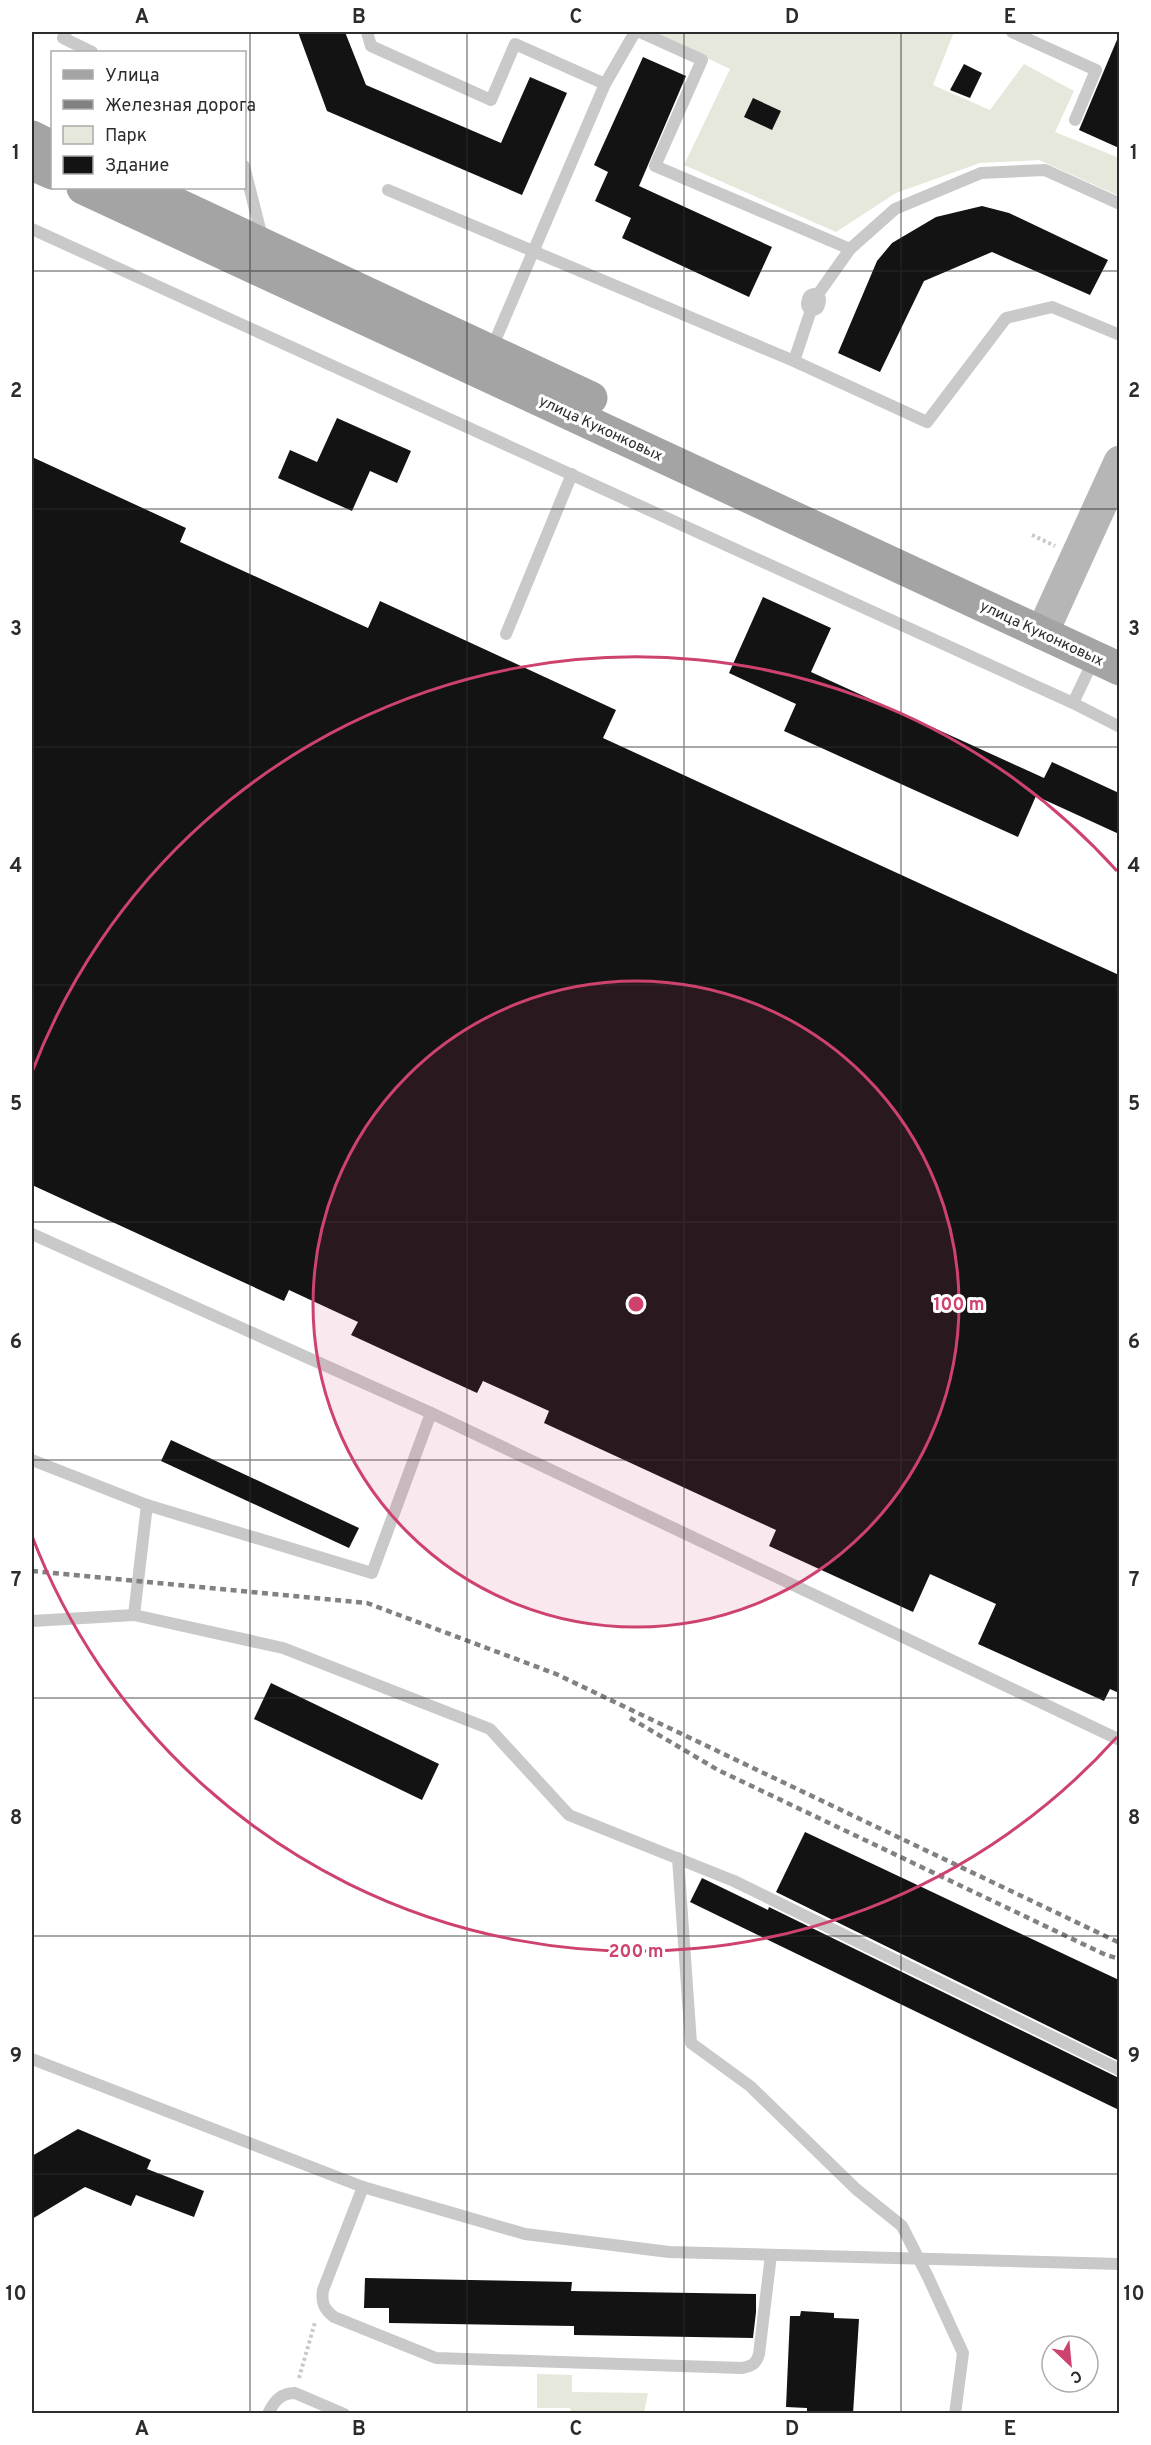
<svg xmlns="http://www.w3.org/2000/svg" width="1151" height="2445" viewBox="0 0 1151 2445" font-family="Overpass,sans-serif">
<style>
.green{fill:#e5e8db}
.building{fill:#131313}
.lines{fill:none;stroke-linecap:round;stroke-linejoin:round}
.path{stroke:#c9c9c9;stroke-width:4;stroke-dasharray:3 3;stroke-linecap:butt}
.lane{stroke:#c9c9c9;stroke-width:12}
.street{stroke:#c9c9c9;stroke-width:24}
.secondary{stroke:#b6b6b6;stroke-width:33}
.primary{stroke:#a4a4a4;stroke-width:33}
.rail{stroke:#818181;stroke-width:4.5;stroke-dasharray:6 4.5;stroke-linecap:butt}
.grid{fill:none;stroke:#2c2c2c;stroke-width:1.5;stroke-opacity:0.55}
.ring{fill:none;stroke:#ce436e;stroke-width:3}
.labels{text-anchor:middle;stroke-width:6;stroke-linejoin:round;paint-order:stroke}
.street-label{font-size:15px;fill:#2c2c2c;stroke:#fff}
.centre{fill:#ce436e;stroke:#fff;stroke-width:3}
.ring-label{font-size:18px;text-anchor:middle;font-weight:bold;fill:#ce436e;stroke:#fff;stroke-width:6;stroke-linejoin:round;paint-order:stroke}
.neatline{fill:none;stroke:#2c2c2c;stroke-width:2}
.grid-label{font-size:20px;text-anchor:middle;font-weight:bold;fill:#2c2c2c}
</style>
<rect width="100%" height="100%" fill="#fff"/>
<!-- green -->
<g class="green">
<path d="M652,32h302l-21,53 57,25 34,-46 50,27 -19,41 64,26v38l-80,-36 -59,3 -84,30 -60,39 -152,-67 46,-96z"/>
<path d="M537,2374l35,1v17l76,1 -4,20h-73l-1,-5h-33z"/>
</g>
<!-- building -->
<g class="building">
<path d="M298,32h47l21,53 135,58 29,-66 37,16 -45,102 -195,-84z"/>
<path d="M1119,35v113l-40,-18z"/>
<path d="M643,57l43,19 -47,110 133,61 -23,50 -127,-59 9,-20 -36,-17 13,-29 -14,-7z"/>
<path d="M964,64l18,9 -12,25 -20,-8z"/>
<path d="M753,98l28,13 -9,19 -28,-13z"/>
<path d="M982,206l27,7 99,47 -18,35 -98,-43 -68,29 -44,91 -42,-19 39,-92 15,-18 44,-26z"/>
<path d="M337,418l74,33 -14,32 -27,-12 -18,40 -74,-33 12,-28 27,12z"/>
<path d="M32,457l154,71 -6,14 188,86 12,-27 236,109 -13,28 516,237v718l-9,-4 -6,12 -126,-57 18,-40 -66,-30 -17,38 -144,-66 7,-16 -232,-107 5,-12 -66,-30 -6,12 -126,-58 7,-13 -69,-32 -5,11 -252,-116z"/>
<path d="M763,597l68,31 -20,44 233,106 8,-16 67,31v41l-83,-38 -18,41 -234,-106 12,-27 -67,-31z"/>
<path d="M171,1440l188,88 -10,20 -188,-87z"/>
<path d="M271,1683l168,81 -17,36 -168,-81z"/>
<path d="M805,1832l314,148v81l-343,-169z"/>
<path d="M702,1878l66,32 1,-3 350,171v32l-429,-208z"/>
<path d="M78,2129l73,31 -4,9 57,22 -10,26 -58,-22 -5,11 -46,-19 -53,32v-63z"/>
<path d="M365,2278l207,4 -1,9 185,3v18l-3,26 -179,-3v-9l-185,-3v-15h-25z"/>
<path d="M801,2311l33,2v5l25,1 -6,95 -46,-2v-4l-21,-1 4,-91h10z"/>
</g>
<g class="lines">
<!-- path -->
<g class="path">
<path d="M1032,535l23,11"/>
<path d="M299,2378l16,-56"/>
</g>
<!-- lane -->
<g class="lane">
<path d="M66,32l-3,6 29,14"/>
<path d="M367,32l4,14 120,54 24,-56 90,40 -114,266"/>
<path d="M640,32l62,28 -47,106 195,83 45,-40 86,-36 64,-3 75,34"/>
<path d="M1012,32l84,38 -21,50"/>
<path d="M605,84l30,-52"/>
<path d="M244,166l19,75"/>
<path d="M388,190l406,171 133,61 79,-104 46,-11 68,28"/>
<path d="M32,229l1041,474"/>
<path d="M814,300l36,-51"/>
<path d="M794,361l19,-57"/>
<path d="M506,634l66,-160"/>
<path d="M1094,659l-21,44 47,24"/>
<path d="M32,1234l399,179"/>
<path d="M32,1460l115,45 225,68 59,-160 689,327"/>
<path d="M147,1505l-13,110 149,33 207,81 79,86 165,66 386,189"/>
<path d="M32,1621l102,-6"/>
<path d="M678,1858l13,185 59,43 106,103 46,37 26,51 35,76 -8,61"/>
<path d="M32,2059l331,128 162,47 144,18 451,12"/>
<path d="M363,2187l-40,103c-2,13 1,19 11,27l102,41 306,10c10,-2 14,-4 17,-14l12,-99"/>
<path d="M268,2414c6,-13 13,-21 27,-21l49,21"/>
</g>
<!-- street -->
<path class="street" d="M813,304l1,-4"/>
<!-- secondary -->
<path class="secondary" d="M1042,633l78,-171"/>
<!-- primary -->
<g class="primary">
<path d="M32,137l20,10"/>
<path d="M32,164l20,9"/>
<path d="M83,188l1037,481"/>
<path d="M142,188l449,210"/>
</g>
<!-- rail -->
<g class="rail">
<path d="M32,1571l335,32 189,71 564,269"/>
<path d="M630,1718l88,52 388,185 14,4"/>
</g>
</g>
<!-- grid -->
<path class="grid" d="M250,32v2382M467,32v2382M684,32v2382M901,32v2382M32,271h1088M32,509h1088M32,747h1088M32,985h1088M32,1222h1088M32,1460h1088M32,1698h1088M32,1936h1088M32,2174h1088"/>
<!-- distance rings -->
<circle cx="636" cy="1304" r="323" fill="#ce436e" fill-opacity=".12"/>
<g class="ring">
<circle cx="636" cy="1304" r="323"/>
<path d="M1117 1737A647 647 0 0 1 32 1536M32 1072A647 647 0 0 1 1117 871"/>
</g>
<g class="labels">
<!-- street labels -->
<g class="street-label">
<text transform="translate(601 428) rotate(25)" y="5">улица Куконковых</text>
<text transform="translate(1042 633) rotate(25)" y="5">улица Куконковых</text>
</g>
</g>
<circle cx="636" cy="1304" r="9" class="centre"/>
<g class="ring-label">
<text x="959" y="1310">100 m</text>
<text x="636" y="1957">200 m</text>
</g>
<!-- border -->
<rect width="1151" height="2445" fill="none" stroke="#ffffff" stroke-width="66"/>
<!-- legend -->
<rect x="51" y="51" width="195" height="138" fill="#ffffff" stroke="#ababab" stroke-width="1.5"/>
<rect x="63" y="70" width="30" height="9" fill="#a4a4a4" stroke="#ababab" stroke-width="1.5"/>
<text x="105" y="81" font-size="18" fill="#2c2c2c">Улица</text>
<rect x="63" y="100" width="30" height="9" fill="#818181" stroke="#ababab" stroke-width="1.5"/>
<text x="105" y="111" font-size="18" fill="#2c2c2c">Железная дорога</text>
<rect x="63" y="126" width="30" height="18" fill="#e5e8db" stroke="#ababab" stroke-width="1.5"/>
<text x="105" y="141" font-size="18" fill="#2c2c2c">Парк</text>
<rect x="63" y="156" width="30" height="18" fill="#131313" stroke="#ababab" stroke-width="1.5"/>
<text x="105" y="171" font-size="18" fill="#2c2c2c">Здание</text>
<!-- north arrow -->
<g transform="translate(1070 2364) rotate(154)"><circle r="28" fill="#ffffff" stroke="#ababab" stroke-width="1.5"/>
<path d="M0-4.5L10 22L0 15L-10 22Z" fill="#ce436e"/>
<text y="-9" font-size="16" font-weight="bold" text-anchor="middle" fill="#2c2c2c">С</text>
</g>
<rect x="33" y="33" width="1085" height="2379" class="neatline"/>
<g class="grid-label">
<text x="142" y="23">A</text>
<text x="359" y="23">B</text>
<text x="576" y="23">C</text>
<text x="792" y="23">D</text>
<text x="1010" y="23">E</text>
<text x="16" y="159">1</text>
<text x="1134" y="159">1</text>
<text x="16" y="397">2</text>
<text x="1134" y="397">2</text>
<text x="16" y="635">3</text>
<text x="1134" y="635">3</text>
<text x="16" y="872">4</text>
<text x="1134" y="872">4</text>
<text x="16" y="1110">5</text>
<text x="1134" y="1110">5</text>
<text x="16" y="1348">6</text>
<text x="1134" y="1348">6</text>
<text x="16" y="1586">7</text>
<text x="1134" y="1586">7</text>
<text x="16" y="1824">8</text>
<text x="1134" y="1824">8</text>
<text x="16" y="2062">9</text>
<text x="1134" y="2062">9</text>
<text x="16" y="2300">10</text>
<text x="1134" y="2300">10</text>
<text x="142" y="2435">A</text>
<text x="359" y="2435">B</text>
<text x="576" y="2435">C</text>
<text x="792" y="2435">D</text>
<text x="1010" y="2435">E</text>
</g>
</svg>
